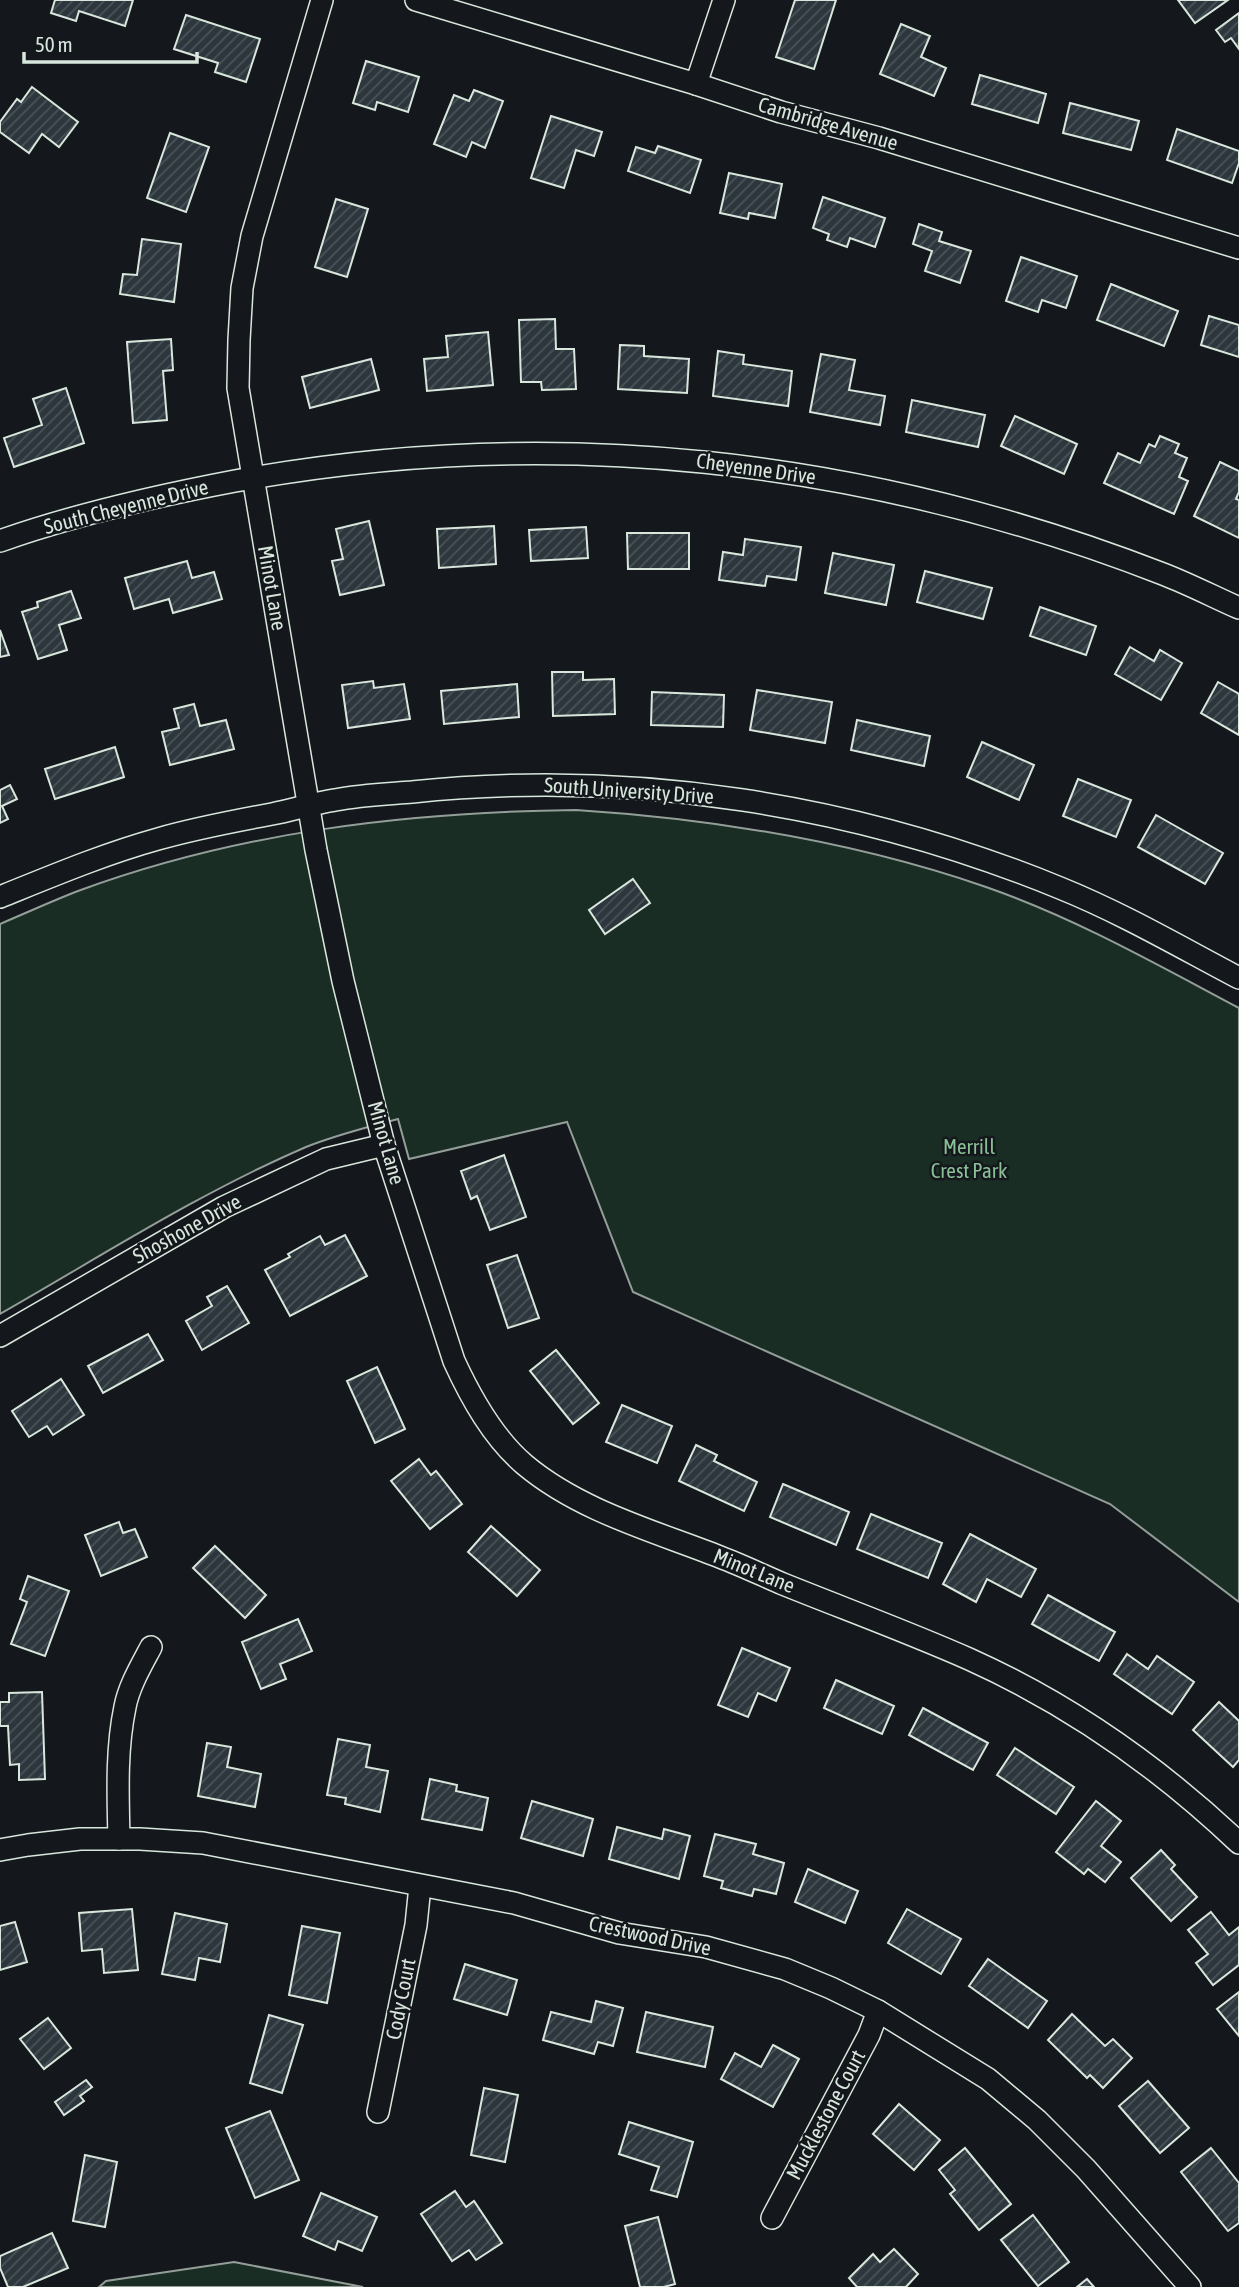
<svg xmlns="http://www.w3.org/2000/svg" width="1239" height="2287" viewBox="0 0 1239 2287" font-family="'Asap Condensed',sans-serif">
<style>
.park{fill:#1a2d24;stroke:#939e99;stroke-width:2}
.building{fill:url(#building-hatch);stroke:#d8e6dc;stroke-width:2}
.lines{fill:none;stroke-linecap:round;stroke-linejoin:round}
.minor-casing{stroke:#d8e6dc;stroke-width:24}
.minor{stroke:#14181c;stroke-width:21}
.labels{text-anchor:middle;stroke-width:5;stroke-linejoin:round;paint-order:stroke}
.street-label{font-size:21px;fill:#d8e6dc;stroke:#14181c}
.park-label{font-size:21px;fill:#8ac095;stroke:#14181c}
</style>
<defs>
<pattern id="building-hatch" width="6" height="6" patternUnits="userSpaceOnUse" patternTransform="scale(1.75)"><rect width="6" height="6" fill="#2c363c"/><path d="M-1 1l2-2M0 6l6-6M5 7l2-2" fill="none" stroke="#4a5358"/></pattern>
</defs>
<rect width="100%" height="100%" fill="#14181c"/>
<!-- park -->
<g class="park">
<path d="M576,810c139,9 277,31 410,77 89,31 170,77 253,121v594l-129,-98 -477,-212 -66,-170 -158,37 -11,-40c-31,8 -62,16 -92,28 -107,46 -206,110 -306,167v-390c26,-11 52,-23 78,-33 160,-59 329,-79 498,-81z"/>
<path d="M234,2262l129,25h-264l7,-6z"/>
</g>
<!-- building -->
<g class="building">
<path d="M55,0h78l-8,26 -46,-15 -3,10 -25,-8z"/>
<path d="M795,0h41l-22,69 -38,-12z"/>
<path d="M1178,0h50l-33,23z"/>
<path d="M1239,13v36l-8,-11 -6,4 -9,-12z"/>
<path d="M186,15l74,24 -14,43 -31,-10 3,-9 -44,-14z"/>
<path d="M901,24l29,12 -9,21 25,11 -12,28 -54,-22z"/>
<path d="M366,61l53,16 -11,35 -31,-10 -2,8 -22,-7z"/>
<path d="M980,75l66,19 -8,29 -66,-19z"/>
<path d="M32,87l46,35 -19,25 -17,-13 -13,19 -29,-21v-10l17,-23 4,3z"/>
<path d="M474,90l29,11 -18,47 -13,-6 -6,15 -32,-13 20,-49 15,6z"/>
<path d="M1070,103l69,18 -8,29 -68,-17z"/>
<path d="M551,116l51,16 -8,24 -18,-6 -12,38 -33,-10z"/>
<path d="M1177,129l62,22v12l-7,20 -65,-23z"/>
<path d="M170,133l39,14 -23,65 -39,-14z"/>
<path d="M658,146l43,14 -11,33 -62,-22 8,-24 19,6z"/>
<path d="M729,173l53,11 -7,34 -26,-5 -1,6 -28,-6z"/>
<path d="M823,197l62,21 -10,29 -25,-9 -3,9 -20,-7 2,-6 -16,-6z"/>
<path d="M336,199l32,10 -21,68 -32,-10z"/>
<path d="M919,224l23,8 -3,9 32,10 -11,32 -35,-12 7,-20 -19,-7z"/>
<path d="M142,239l39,5 -7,58 -54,-8 3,-20 14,1z"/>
<path d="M1021,257l56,19 -11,32 -24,-8 -4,12 -32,-11z"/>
<path d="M1111,284l67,27 -14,35 -67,-26z"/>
<path d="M1209,316l30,9v32l-38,-12z"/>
<path d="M555,319l1,30h18l2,40 -34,1 -1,-8h-20l-2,-62z"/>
<path d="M488,332l5,53 -66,6 -3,-32 24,-2 -2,-21z"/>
<path d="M171,339l2,31 -10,1 4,49 -34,3 -6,-81z"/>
<path d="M620,345l24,1v10l45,3 -2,34 -69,-4z"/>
<path d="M718,351l26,4 -1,9 49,7 -4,35 -75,-10z"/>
<path d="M821,354l34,6 -6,30 36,6 -5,29 -70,-13z"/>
<path d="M371,359l8,31 -69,18 -8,-31z"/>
<path d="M66,388l18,55 -70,24 -10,-29 38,-13 -9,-26z"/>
<path d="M912,400l73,15 -7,32 -72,-15z"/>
<path d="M1015,416l62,28 -13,30 -63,-28z"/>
<path d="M1160,436l19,8 -4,9 12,5 -8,19 9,4 -14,33 -70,-31 14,-30 22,10 9,-19 6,3z"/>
<path d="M1220,462l19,9v21l-3,7 3,1v38l-45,-22z"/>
<path d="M369,521l15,64 -44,10 -8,-34 11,-2 -7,-30z"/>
<path d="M494,526l2,38 -57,4 -2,-39z"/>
<path d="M586,527l2,31 -57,3 -2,-31z"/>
<path d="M627,533h62v36h-61z"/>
<path d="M745,539l56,8 -5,33 -29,-4 -2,10 -46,-6 4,-28 20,3z"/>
<path d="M833,553l61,12 -8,40 -61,-12z"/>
<path d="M187,561l5,17 22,-6 8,27 -49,14 -4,-14 -35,10 -9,-31z"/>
<path d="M925,571l67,17 -9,31 -66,-17z"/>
<path d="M71,591l10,27 -22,7 8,25 -29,9 -16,-47 16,-5 -1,-5z"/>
<path d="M1040,607l56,19 -10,29 -56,-19z"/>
<path d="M0,630l9,25 -9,2z"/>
<path d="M1130,647l24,14 6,-11 22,13 -21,37 -46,-26z"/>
<path d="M552,672h31v8l31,-1 1,35 -62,2z"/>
<path d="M373,681l1,7 30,-4 6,35 -62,9 -6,-43z"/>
<path d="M1218,682l21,12v41l-38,-22z"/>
<path d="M517,684l2,33 -75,7 -3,-33z"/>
<path d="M757,690l75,12 -7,41 -75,-13z"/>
<path d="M652,692l72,3 -1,32 -72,-2z"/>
<path d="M194,704l6,22 26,-6 8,29 -64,16 -8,-33 17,-4 -5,-19z"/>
<path d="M857,720l73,16 -6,30 -73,-16z"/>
<path d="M982,742l52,23 -15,35 -52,-23z"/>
<path d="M115,747l9,30 -69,22 -10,-30z"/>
<path d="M1078,779l53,21 -15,37 -53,-21z"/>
<path d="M10,785l7,14 -15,7 6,13 -8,4v-33z"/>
<path d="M1156,815l67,38 -18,31 -67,-37z"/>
<path d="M633,879l17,24 -45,31 -16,-24z"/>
<path d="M504,1155l22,62 -36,13 -13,-34 -6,3 -10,-28z"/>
<path d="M345,1235l22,41 -77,40 -25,-46 25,-13 -2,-3 32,-18 5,9z"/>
<path d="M517,1255l22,63 -31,10 -21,-63z"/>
<path d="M227,1286l22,37 -47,27 -16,-29 26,-15 -5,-9z"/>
<path d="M148,1334l15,26 -60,33 -15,-27z"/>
<path d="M556,1350l43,53 -26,21 -43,-53z"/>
<path d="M377,1367l28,62 -30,14 -28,-62z"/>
<path d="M61,1379l23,36 -31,20 -6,-9 -18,11 -17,-26z"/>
<path d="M622,1405l50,21 -15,37 -51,-21z"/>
<path d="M696,1445l21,10 -3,6 43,21 -13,29 -65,-30z"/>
<path d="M419,1459l12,16 5,-4 26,33 -32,25 -39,-48z"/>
<path d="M783,1484l66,28 -13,33 -66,-28z"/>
<path d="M871,1514l71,29 -14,35 -71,-29z"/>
<path d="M119,1522l4,11 12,-4 12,28 -46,19 -16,-41z"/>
<path d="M491,1526l49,44 -23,26 -49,-44z"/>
<path d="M970,1534l66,35 -15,28 -34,-18 -11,23 -33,-18z"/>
<path d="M215,1546l51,49 -21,23 -52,-50z"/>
<path d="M28,1576l41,15 -24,65 -34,-12 16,-42 -7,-3z"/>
<path d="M1048,1595l67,37 -16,29 -67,-37z"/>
<path d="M298,1619l14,32 -32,13 6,15 -25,10 -19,-47z"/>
<path d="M742,1648l48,20 -14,33 -18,-8 -10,24 -30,-12z"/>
<path d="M1127,1654l21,15 9,-13 37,26 -22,32 -58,-40z"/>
<path d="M836,1680l58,26 -12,28 -58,-26z"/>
<path d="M42,1692l3,87 -26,1v-16l-9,1 -2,-39h-8v-24h9v-9z"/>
<path d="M1219,1702l20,19v39l-6,7 -40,-37z"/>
<path d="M923,1708l65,35 -15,27 -64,-35z"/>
<path d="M338,1739l32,6 -4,22 22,4 -8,41 -35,-8 1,-6 -19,-3z"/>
<path d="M207,1743l24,4 -4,20 34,7 -6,33 -57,-11z"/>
<path d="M1015,1748l59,39 -18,27 -59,-39z"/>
<path d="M430,1779l27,6 -1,6 32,7 -6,32 -60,-11z"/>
<path d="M532,1801l61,18 -10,37 -62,-18z"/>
<path d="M1096,1801l25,20 -20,25 20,16 -16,20 -17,-13 -4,5 -28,-22z"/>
<path d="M617,1827l45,12 2,-10 26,7 -11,43 -70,-20z"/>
<path d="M715,1834l41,10 -3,10 31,9 -8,31 -22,-5 -2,7 -31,-8 2,-7 -19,-5z"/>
<path d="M1161,1850l14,15 -4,4 26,28 -26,24 -40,-43z"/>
<path d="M808,1869l50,22 -13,32 -50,-21z"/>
<path d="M132,1909l6,61 -34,3 -2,-24 -20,2 -3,-38z"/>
<path d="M907,1909l54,30 -20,35 -53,-31z"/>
<path d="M1211,1912l18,23 10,-8v38l-26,20 -17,-22 12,-9 -20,-24z"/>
<path d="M175,1913l52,11 -7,38 -21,-4 -4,22 -33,-6z"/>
<path d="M15,1922l12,40 -27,8v-44z"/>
<path d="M302,1926l38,7 -13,70 -38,-8z"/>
<path d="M988,1959l59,42 -19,27 -59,-42z"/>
<path d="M465,1964l52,16 -10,35 -53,-16z"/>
<path d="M1239,1992v44l-22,-27z"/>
<path d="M596,2001l27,7 -10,38 -15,-4 -4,12 -51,-14 8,-28 40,10z"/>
<path d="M646,2012l67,15 -8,40 -68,-15z"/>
<path d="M1072,2014l33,32 8,-7 19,19 -29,30 -13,-13 -3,3 -39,-38z"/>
<path d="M269,2015l34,10 -21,68 -32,-10z"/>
<path d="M48,2018l23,30 -27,21 -24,-30z"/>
<path d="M773,2045l26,14 -26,48 -52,-28 14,-26 26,14z"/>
<path d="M86,2080l6,7 -12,9 4,5 -20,14 -9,-13z"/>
<path d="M1148,2081l41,47 -29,25 -41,-47z"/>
<path d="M484,2088l34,7 -13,67 -34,-7z"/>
<path d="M899,2104l41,36 -26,30 -41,-36z"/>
<path d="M270,2111l29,69 -44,18 -29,-70z"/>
<path d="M629,2122l64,20 -16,55 -26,-7 8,-23 -40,-13z"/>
<path d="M965,2148l46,56 -32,26 -29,-36 5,-4 -16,-20z"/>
<path d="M1211,2148l28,35v40l-11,8 -47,-59z"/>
<path d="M85,2155l32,7 -12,65 -32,-6z"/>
<path d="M455,2191l11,16 8,-6 28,42 -26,17 -7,-10 -17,11 -31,-47z"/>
<path d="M321,2193l56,24 -15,34 -24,-10 -3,9 -32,-14z"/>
<path d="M1033,2215l36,47 -31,24 -37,-46z"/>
<path d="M658,2217l17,67 -11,3h-24l-15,-61z"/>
<path d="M52,2233l16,35 -45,19h-15l-8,-19v-12z"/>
<path d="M894,2249l24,25 -12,13h-49l-8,-9 24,-24 7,8z"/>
<path d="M1087,2279l7,8h-17z"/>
</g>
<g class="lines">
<!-- minor casing -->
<g class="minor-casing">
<g id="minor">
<path d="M322,0l-70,236 -10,52 -3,52 -1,48 78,462 27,131 41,164 70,216c17,37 39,77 71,104 55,46 129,66 195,92 21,8 42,18 63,27 62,25 125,48 186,75 100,45 191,109 270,184"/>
<path d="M416,0l280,84 85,28 98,26 360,110"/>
<path d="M696,84l28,-84"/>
<path d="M0,541c76,-27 156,-45 235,-60 316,-58 629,-23 928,93 26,10 51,23 76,34"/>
<path d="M0,897c52,-21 104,-43 158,-58 38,-11 76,-18 114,-25 21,-4 42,-11 63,-14 25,-5 52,-6 77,-8 221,-23 443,12 648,96 62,25 120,59 179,90"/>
<path d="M0,1336l224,-129 102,-48 58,-14"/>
<path d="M119,1839c-1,-44 -3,-89 6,-132 4,-21 16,-41 26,-60"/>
<path d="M0,1850l28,-5 52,-6h60l63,4 311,60 105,30 87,14 79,22 46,19 47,23 110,68 49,41 49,49 104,118"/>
<path d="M378,2112l38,-187 4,-39"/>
<path d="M772,2218l97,-183 9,-24"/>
</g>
</g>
<!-- minor -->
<use href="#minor" class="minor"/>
</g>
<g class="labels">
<!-- street labels -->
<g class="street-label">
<text transform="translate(828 124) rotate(16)" y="7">Cambridge Avenue</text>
<text transform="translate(756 469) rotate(8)" y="7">Cheyenne Drive</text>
<text transform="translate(126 507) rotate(-14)" y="7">South Cheyenne Drive</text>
<text transform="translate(272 588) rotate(80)" y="7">Minot Lane</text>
<text transform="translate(629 791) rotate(4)" y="7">South University Drive</text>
<text transform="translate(386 1143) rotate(74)" y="7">Minot Lane</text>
<text transform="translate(187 1229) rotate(-29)" y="7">Shoshone Drive</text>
<text transform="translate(754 1571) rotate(22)" y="7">Minot Lane</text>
<text transform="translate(650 1936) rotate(12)" y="7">Crestwood Drive</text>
<text transform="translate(401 1999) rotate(-79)" y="7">Cody Court</text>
<text transform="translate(826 2115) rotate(-62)" y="7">Mucklestone Court</text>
</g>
<!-- park labels -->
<g class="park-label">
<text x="969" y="1154">Merrill<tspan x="969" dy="24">Crest Park</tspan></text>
</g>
</g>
<!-- scale -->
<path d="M24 52v10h173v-10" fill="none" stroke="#d8e6dc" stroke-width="3.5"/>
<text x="35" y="52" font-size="21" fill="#d8e6dc" stroke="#14181c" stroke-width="5" paint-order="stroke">50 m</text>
</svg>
